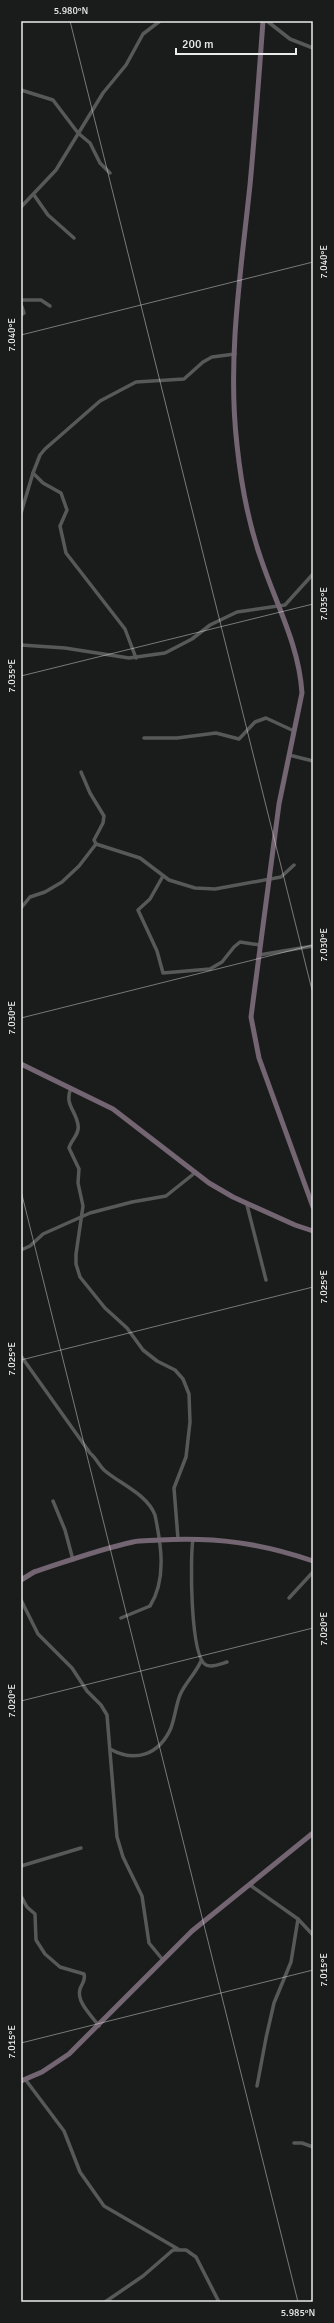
<svg xmlns="http://www.w3.org/2000/svg" width="334" height="2323" viewBox="0 0 334 2323" font-family="Signika,sans-serif">
<style>
.lines{fill:none;stroke-linecap:round;stroke-linejoin:round}
.street{stroke:#565957;stroke-width:3.5}
.secondary{stroke:#736571;stroke-width:5}
.ticks{fill:none;stroke:#eaeceb;stroke-width:1;stroke-opacity:0.45}
.neatline{fill:none;stroke:#eaeceb;stroke-width:1.5}
.ticks-label{font-size:10px;text-anchor:middle;fill:#eaeceb}
</style>
<rect width="100%" height="100%" fill="#1a1c1b"/>
<g class="lines">
<!-- street -->
<g class="street">
<path d="M267,21l23,18 23,9"/>
<path d="M21,90l32,10 25,33 12,10 10,20 10,10"/>
<path d="M34,195l14,20 26,23"/>
<path d="M21,207l35,-37 47,-77 23,-28 17,-31 17,-13"/>
<path d="M21,300h20l9,6"/>
<path d="M21,304l3,9 -3,2"/>
<path d="M21,513l12,-40"/>
<path d="M21,645l44,3 64,10 36,-5 27,-14 18,-14 27,-13 48,-7 28,-31"/>
<path d="M136,658l-11,-29 -59,-76 -6,-27 7,-16 -6,-17 -18,-10 -10,-10 7,-18 5,-6 55,-48 36,-19 48,-3 19,-17 9,-5 23,-3"/>
<path d="M144,738h33l39,-5 23,6 16,-17 11,-4 28,13"/>
<path d="M289,755l24,6"/>
<path d="M81,772l9,21 14,23 -1,7 -9,17 2,4"/>
<path d="M163,876l-13,23 -12,11 19,41 6,22 47,-4 12,-7 12,-15 6,-5 20,3"/>
<path d="M21,908l9,-11 15,-5 17,-10 17,-16 17,-22 44,14 29,22 26,8 20,1 66,-12 13,-12"/>
<path d="M259,955l54,-9"/>
<path d="M71,1088c-7,17 5,22 7,37 2,9 -7,15 -9,23l10,21 -1,14 5,23 -7,48v10l4,13 25,31 22,20 16,22 14,11 18,9 8,9 6,15 1,28 -4,35 -12,31 4,51"/>
<path d="M247,1205l19,75"/>
<path d="M21,1250l9,-4 13,-12 47,-21 42,-11 34,-6 30,-24"/>
<path d="M21,1356l69,97c6,5 9,12 14,17 16,14 43,24 51,45 6,29 12,64 -5,91l-29,12"/>
<path d="M53,1501l12,29 8,30"/>
<path d="M193,1539c-3,18 -3,118 13,126 6,3 15,-1 21,-3"/>
<path d="M289,1598l24,-26"/>
<path d="M21,1600l17,34 34,34 15,23 14,14 6,10 10,122 6,20 19,39 7,47 14,17"/>
<path d="M110,1749c25,14 49,6 61,-21 4,-11 5,-23 9,-33 5,-12 16,-22 21,-34"/>
<path d="M21,1866l60,-18"/>
<path d="M250,1885l48,34 15,16"/>
<path d="M21,1896l6,11 8,7 1,26 9,14 15,13 24,7c2,6 -2,9 -4,15 -4,13 12,27 19,37"/>
<path d="M25,2079l39,52 16,41 24,34 74,43"/>
<path d="M257,2086l9,-48 8,-35 17,-41 7,-43"/>
<path d="M294,2143h8l11,4"/>
<path d="M105,2302l38,-26 30,-26h13l10,7 23,45"/>
</g>
<!-- secondary -->
<g class="secondary">
<path d="M263,21c-4,55 -8,110 -13,164 -9,86 -23,173 -13,260 4,38 11,77 24,114 15,45 38,86 41,134l-23,111 -28,213 8,41 54,149"/>
<path d="M21,1064l92,45 96,74 24,14 62,28 18,6"/>
<path d="M21,1580l13,-8c31,-10 66,-23 99,-30 9,-2 18,-1 27,-2 56,-3 100,3 153,21"/>
<path d="M21,2081l21,-9 27,-18 123,-123 121,-98"/>
</g>
</g>
<!-- ticks -->
<path class="ticks" d="M70,21l243,973M21,335l292,-73M21,676l292,-72M21,1018l292,-73M21,1191l277,1111M21,1360l292,-73M21,1701l292,-73M21,2043l292,-73"/>
<!-- border -->
<rect width="334" height="2323" fill="none" stroke="#1a1c1b" stroke-width="44"/>
<!-- scale -->
<path d="M176 48v6h120v-6" fill="none" stroke="#eaeceb" stroke-width="2"/>
<text x="182" y="48" font-size="12" fill="#eaeceb" stroke="#1a1c1b" stroke-width="3" paint-order="stroke">200 m</text>
<rect x="22" y="22" width="290" height="2279" class="neatline"/>
<g class="ticks-label">
<text x="71" y="14">5.980°N</text>
<text transform="translate(323 262) rotate(-90)" y="4">7.040°E</text>
<text transform="translate(11 335) rotate(-90)" y="4">7.040°E</text>
<text transform="translate(323 604) rotate(-90)" y="4">7.035°E</text>
<text transform="translate(11 676) rotate(-90)" y="4">7.035°E</text>
<text transform="translate(323 945) rotate(-90)" y="4">7.030°E</text>
<text transform="translate(11 1018) rotate(-90)" y="4">7.030°E</text>
<text transform="translate(323 1287) rotate(-90)" y="4">7.025°E</text>
<text transform="translate(11 1359) rotate(-90)" y="4">7.025°E</text>
<text transform="translate(323 1629) rotate(-90)" y="4">7.020°E</text>
<text transform="translate(11 1701) rotate(-90)" y="4">7.020°E</text>
<text transform="translate(323 1970) rotate(-90)" y="4">7.015°E</text>
<text transform="translate(11 2042) rotate(-90)" y="4">7.015°E</text>
<text x="298" y="2316">5.985°N</text>
</g>
</svg>
